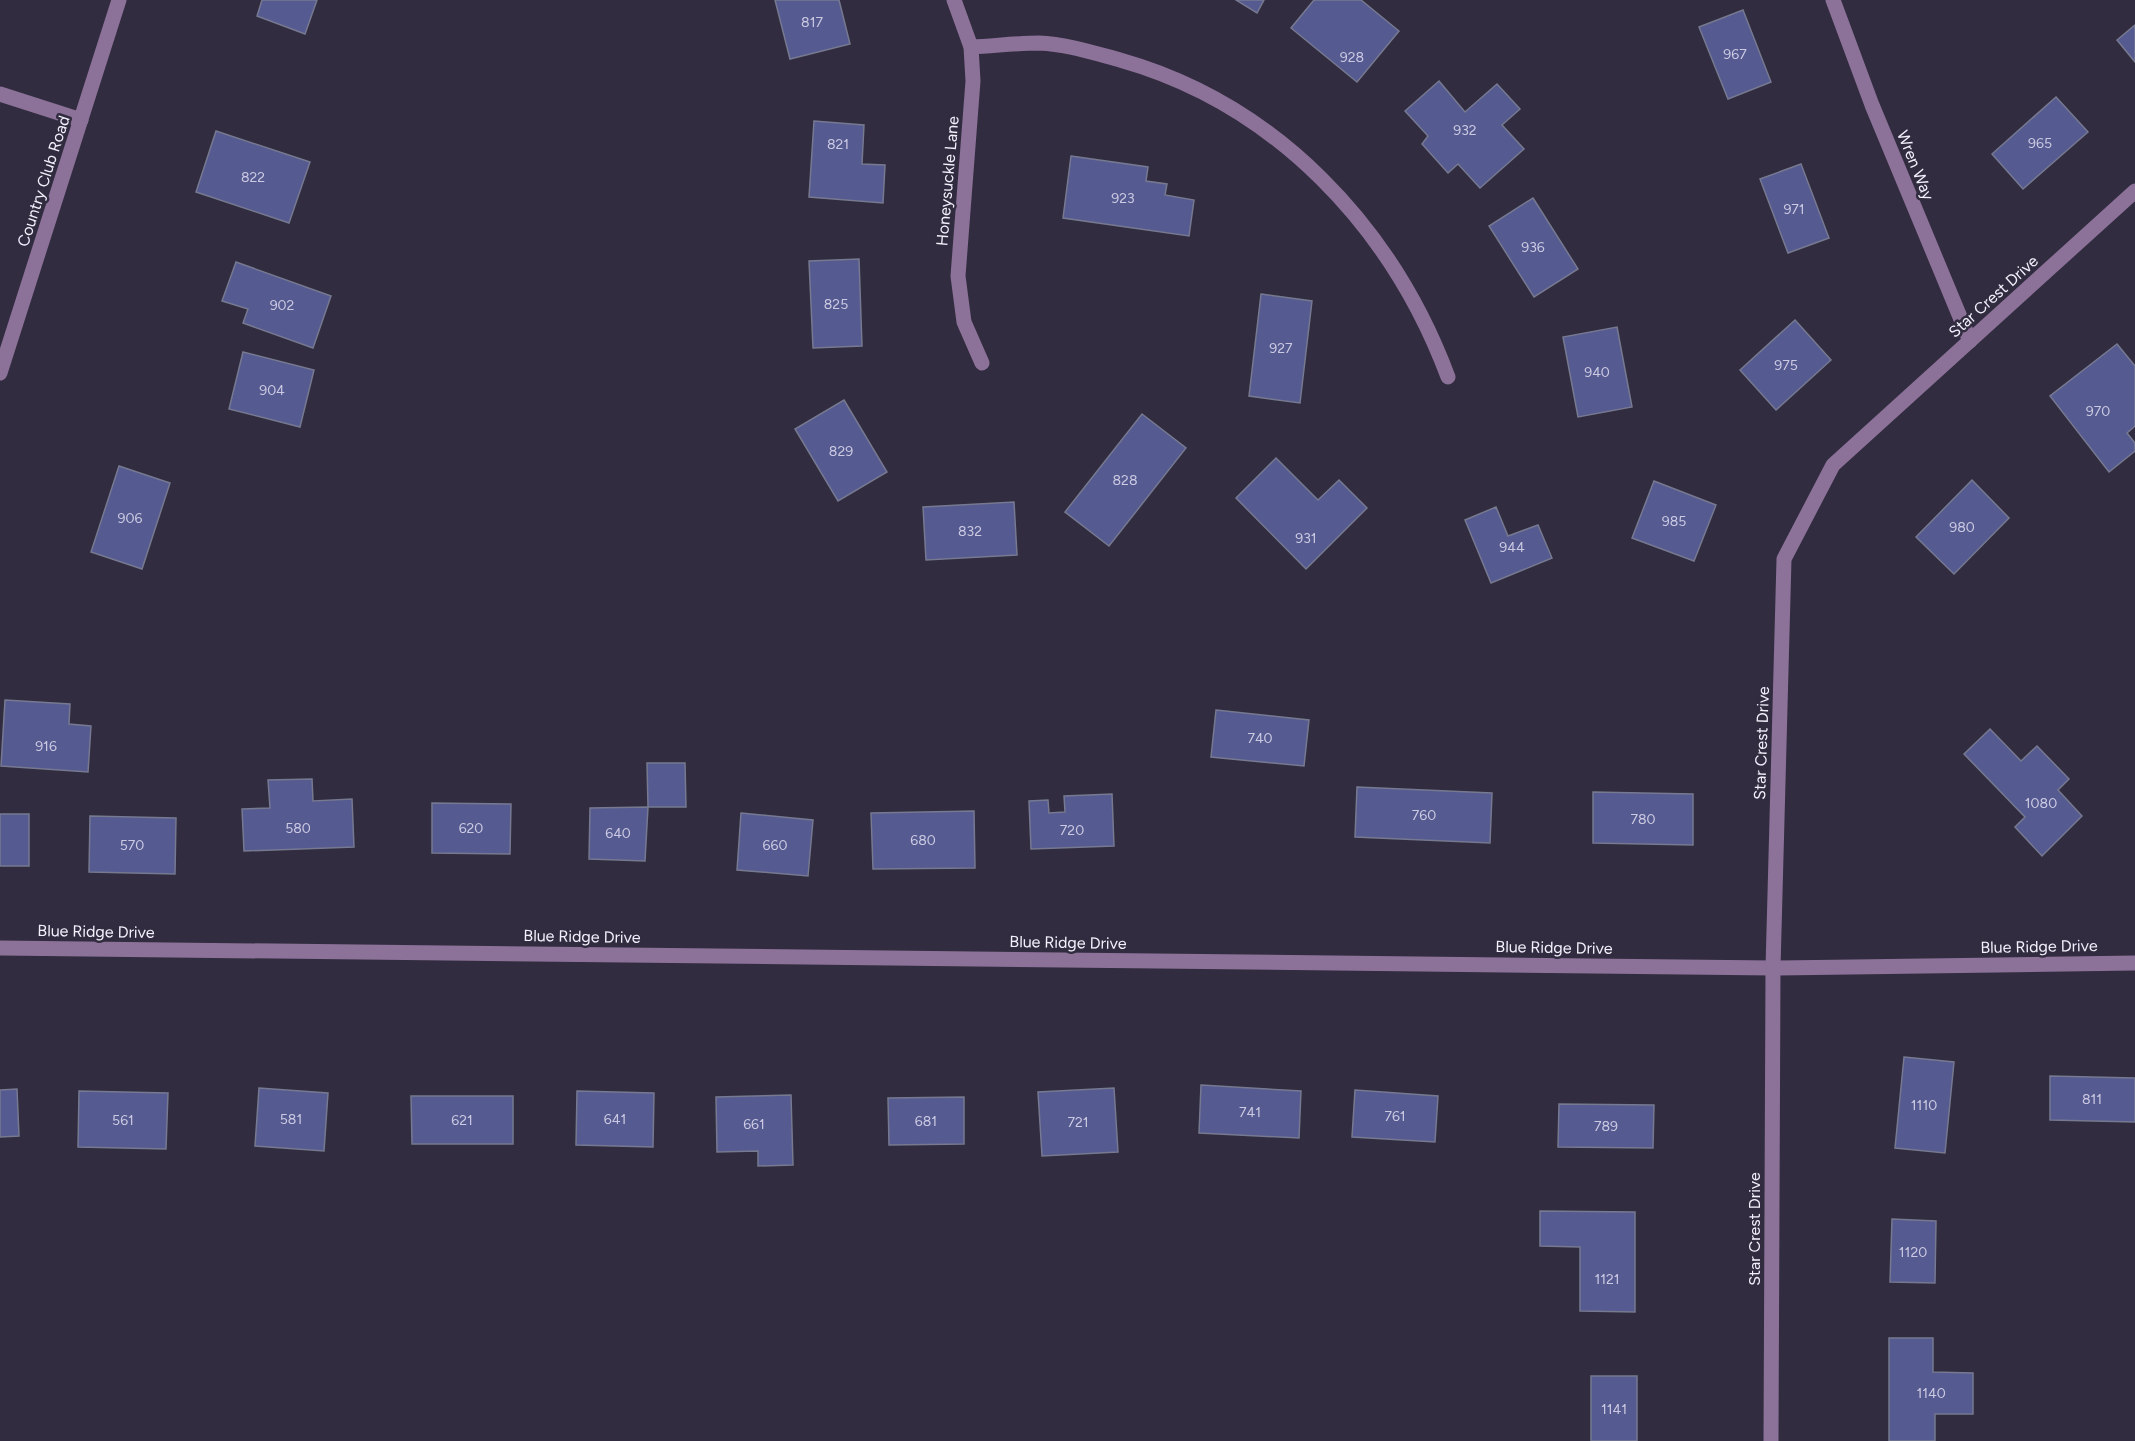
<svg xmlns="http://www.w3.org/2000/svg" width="2135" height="1441" viewBox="0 0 2135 1441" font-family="Figtree,sans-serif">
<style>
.building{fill:#555a91;stroke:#767990;stroke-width:1.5}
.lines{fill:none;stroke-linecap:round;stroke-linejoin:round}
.minor{stroke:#8c7198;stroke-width:15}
.labels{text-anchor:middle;stroke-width:5;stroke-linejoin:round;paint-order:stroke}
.number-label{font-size:14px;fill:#cccae2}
.street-label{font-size:16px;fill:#f3f0fd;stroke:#312c3f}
</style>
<rect width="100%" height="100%" fill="#312c3f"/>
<!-- building -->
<g class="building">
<path d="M262,0h55l-12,34 -48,-18z"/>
<path d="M775,0h64l11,44 -60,15z"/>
<path d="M1236,0h28l-7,13z"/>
<path d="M1314,0h47l38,31 -42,51 -66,-54z"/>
<path d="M1743,10l28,72 -43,17 -29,-72z"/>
<path d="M2135,25v37l-18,-22z"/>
<path d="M1439,81l26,31 32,-28 23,25 -18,16 22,24 -44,39 -22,-24 -10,9 -26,-29 6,-8 -23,-25z"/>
<path d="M2056,97l32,35 -65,57 -31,-35z"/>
<path d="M814,121l50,4 -2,39 23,1 -2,38 -74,-6z"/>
<path d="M216,131l94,31 -21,61 -93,-31z"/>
<path d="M1071,156l77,11 -2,14 21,3 -2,11 29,5 -5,36 -126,-18z"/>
<path d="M1801,164l28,74 -41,15 -28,-74z"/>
<path d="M1533,198l45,71 -44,28 -45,-71z"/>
<path d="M859,259l3,87 -49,2 -4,-87z"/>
<path d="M236,262l95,34 -18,52 -70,-25 5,-14 -26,-8z"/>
<path d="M1261,294l51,7 -12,102 -51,-7z"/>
<path d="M1795,320l36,40 -55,50 -36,-40z"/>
<path d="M1617,327l15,80 -54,10 -15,-80z"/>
<path d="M2117,344l18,22v60l-8,7 8,10v8l-26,21 -59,-76z"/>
<path d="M243,352l71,18 -14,57 -71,-18z"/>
<path d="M844,400l43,72 -49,29 -43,-72z"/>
<path d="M1142,414l44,34 -77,98 -44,-34z"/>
<path d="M1276,458l42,42 21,-20 28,28 -61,61 -70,-71z"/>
<path d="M119,466l51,17 -28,86 -51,-17z"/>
<path d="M1972,480l37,38 -55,56 -38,-37z"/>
<path d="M1654,481l62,24 -22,56 -62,-23z"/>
<path d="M1014,502l3,53 -91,5 -3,-53z"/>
<path d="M1496,507l12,29 30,-11 14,33 -61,25 -26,-63z"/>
<path d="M5,700l65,4 -1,20 22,2 -3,46 -87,-6z"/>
<path d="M1216,710l93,10 -5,46 -93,-9z"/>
<path d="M1990,729l31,32 16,-15 32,33 -11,11 24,26 -40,40 -27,-29 10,-10 -61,-63z"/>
<path d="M647,763h38l1,44h-38z"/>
<path d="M312,779l1,22 39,-2 2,48 -110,4 -2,-42 28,-1 -2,-28z"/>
<path d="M1357,787l135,6 -2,50 -135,-6z"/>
<path d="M1593,792l100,2v51l-100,-2z"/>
<path d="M1112,794l2,52 -83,3 -2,-48 19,-1 1,13 16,-1 -1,-16z"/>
<path d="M432,803l79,1 -1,50 -78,-1z"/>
<path d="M648,807l-3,54 -56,-2 1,-51z"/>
<path d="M974,811l1,57 -102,1 -2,-56z"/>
<path d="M741,813l72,7 -5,56 -71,-6z"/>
<rect x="0" y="814" width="29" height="52"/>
<path d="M90,816l86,2 -1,56 -86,-2z"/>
<path d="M1904,1057l50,5 -9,91 -50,-5z"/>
<path d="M2050,1076l85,2v44l-85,-2z"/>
<path d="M1201,1085l100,6 -2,47 -100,-5z"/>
<path d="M259,1088l69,5 -4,58 -69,-5z"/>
<path d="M1114,1088l4,64 -76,4 -4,-64z"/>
<path d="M17,1089l2,47 -19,1v-47z"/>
<path d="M1355,1090l83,6 -3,46 -83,-5z"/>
<path d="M79,1091l89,2 -2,56 -88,-2z"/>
<path d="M577,1091l77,2 -1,54 -77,-2z"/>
<path d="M791,1095l2,70 -35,1v-15l-41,1 -1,-55z"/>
<path d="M411,1096h102v48h-101z"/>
<path d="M964,1097v47l-75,1 -1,-47z"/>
<path d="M1559,1104l95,1 -1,43 -95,-1z"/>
<path d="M1540,1211l95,1v100l-55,-1v-64l-40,-1z"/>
<path d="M1892,1219l44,2 -1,62 -45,-1z"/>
<path d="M1889,1338h44v34l40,1v41h-38v27h-46z"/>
<rect x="1591" y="1376" width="46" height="65"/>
</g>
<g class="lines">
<!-- minor -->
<g class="minor">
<path d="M954,0l17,47 2,34 -15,195 6,46 18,41"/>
<path d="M1833,0l39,105 98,236"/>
<path d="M971,47c23,-1 46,-4 68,-4 27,1 55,10 81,17 156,44 272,167 328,317"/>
<path d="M0,94l81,26"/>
<path d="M0,373l119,-373"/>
<path d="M0,948l1773,20 362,-5"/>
<path d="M1771,1441l2,-473 11,-409 49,-94 302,-274"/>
</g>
</g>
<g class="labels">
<!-- number labels -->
<g class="number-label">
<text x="812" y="27">817</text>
<text x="1735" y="59">967</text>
<text x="1352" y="62">928</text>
<text x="1465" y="135">932</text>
<text x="2040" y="148">965</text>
<text x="838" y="149">821</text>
<text x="253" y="182">822</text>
<text x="1123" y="203">923</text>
<text x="1794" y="214">971</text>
<text x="1533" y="252">936</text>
<text x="836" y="309">825</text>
<text x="282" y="310">902</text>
<text x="1281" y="353">927</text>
<text x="1786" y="370">975</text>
<text x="1597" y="377">940</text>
<text x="272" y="395">904</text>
<text x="2098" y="416">970</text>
<text x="841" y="456">829</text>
<text x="1125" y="485">828</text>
<text x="130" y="523">906</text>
<text x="1674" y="526">985</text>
<text x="1962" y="532">980</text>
<text x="970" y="536">832</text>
<text x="1306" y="543">931</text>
<text x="1512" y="552">944</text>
<text x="1260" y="743">740</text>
<text x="46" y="751">916</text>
<text x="2041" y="808">1080</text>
<text x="1424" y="820">760</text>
<text x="1643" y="824">780</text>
<text x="298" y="833">580</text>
<text x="471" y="833">620</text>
<text x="1072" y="835">720</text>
<text x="618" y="838">640</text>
<text x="923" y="845">680</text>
<text x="132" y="850">570</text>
<text x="775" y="850">660</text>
<text x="2092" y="1104">811</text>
<text x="1924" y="1110">1110</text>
<text x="1250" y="1117">741</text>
<text x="1395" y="1121">761</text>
<text x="291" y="1124">581</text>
<text x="615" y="1124">641</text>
<text x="123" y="1125">561</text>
<text x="462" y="1125">621</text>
<text x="926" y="1126">681</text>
<text x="1078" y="1127">721</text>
<text x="754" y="1129">661</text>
<text x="1606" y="1131">789</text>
<text x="1913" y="1257">1120</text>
<text x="1607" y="1284">1121</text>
<text x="1931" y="1398">1140</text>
<text x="1614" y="1414">1141</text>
</g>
<!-- street labels -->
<g class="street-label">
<text transform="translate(1916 165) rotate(68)" y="6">Wren Way</text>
<text transform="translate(43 181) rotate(-72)" y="6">Country Club Road</text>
<text transform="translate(947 181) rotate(-85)" y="6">Honeysuckle Lane</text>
<text transform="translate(1993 296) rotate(-42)" y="6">Star Crest Drive</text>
<text transform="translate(1761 743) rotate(-88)" y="6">Star Crest Drive</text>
<text transform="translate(96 931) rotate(1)" y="6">Blue Ridge Drive</text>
<text transform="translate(582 936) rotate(1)" y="6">Blue Ridge Drive</text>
<text transform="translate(1068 942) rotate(1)" y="6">Blue Ridge Drive</text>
<text transform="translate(2039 946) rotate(-1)" y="6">Blue Ridge Drive</text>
<text transform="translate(1554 947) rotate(1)" y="6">Blue Ridge Drive</text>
<text transform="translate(1754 1229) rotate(-90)" y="6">Star Crest Drive</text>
</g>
</g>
</svg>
